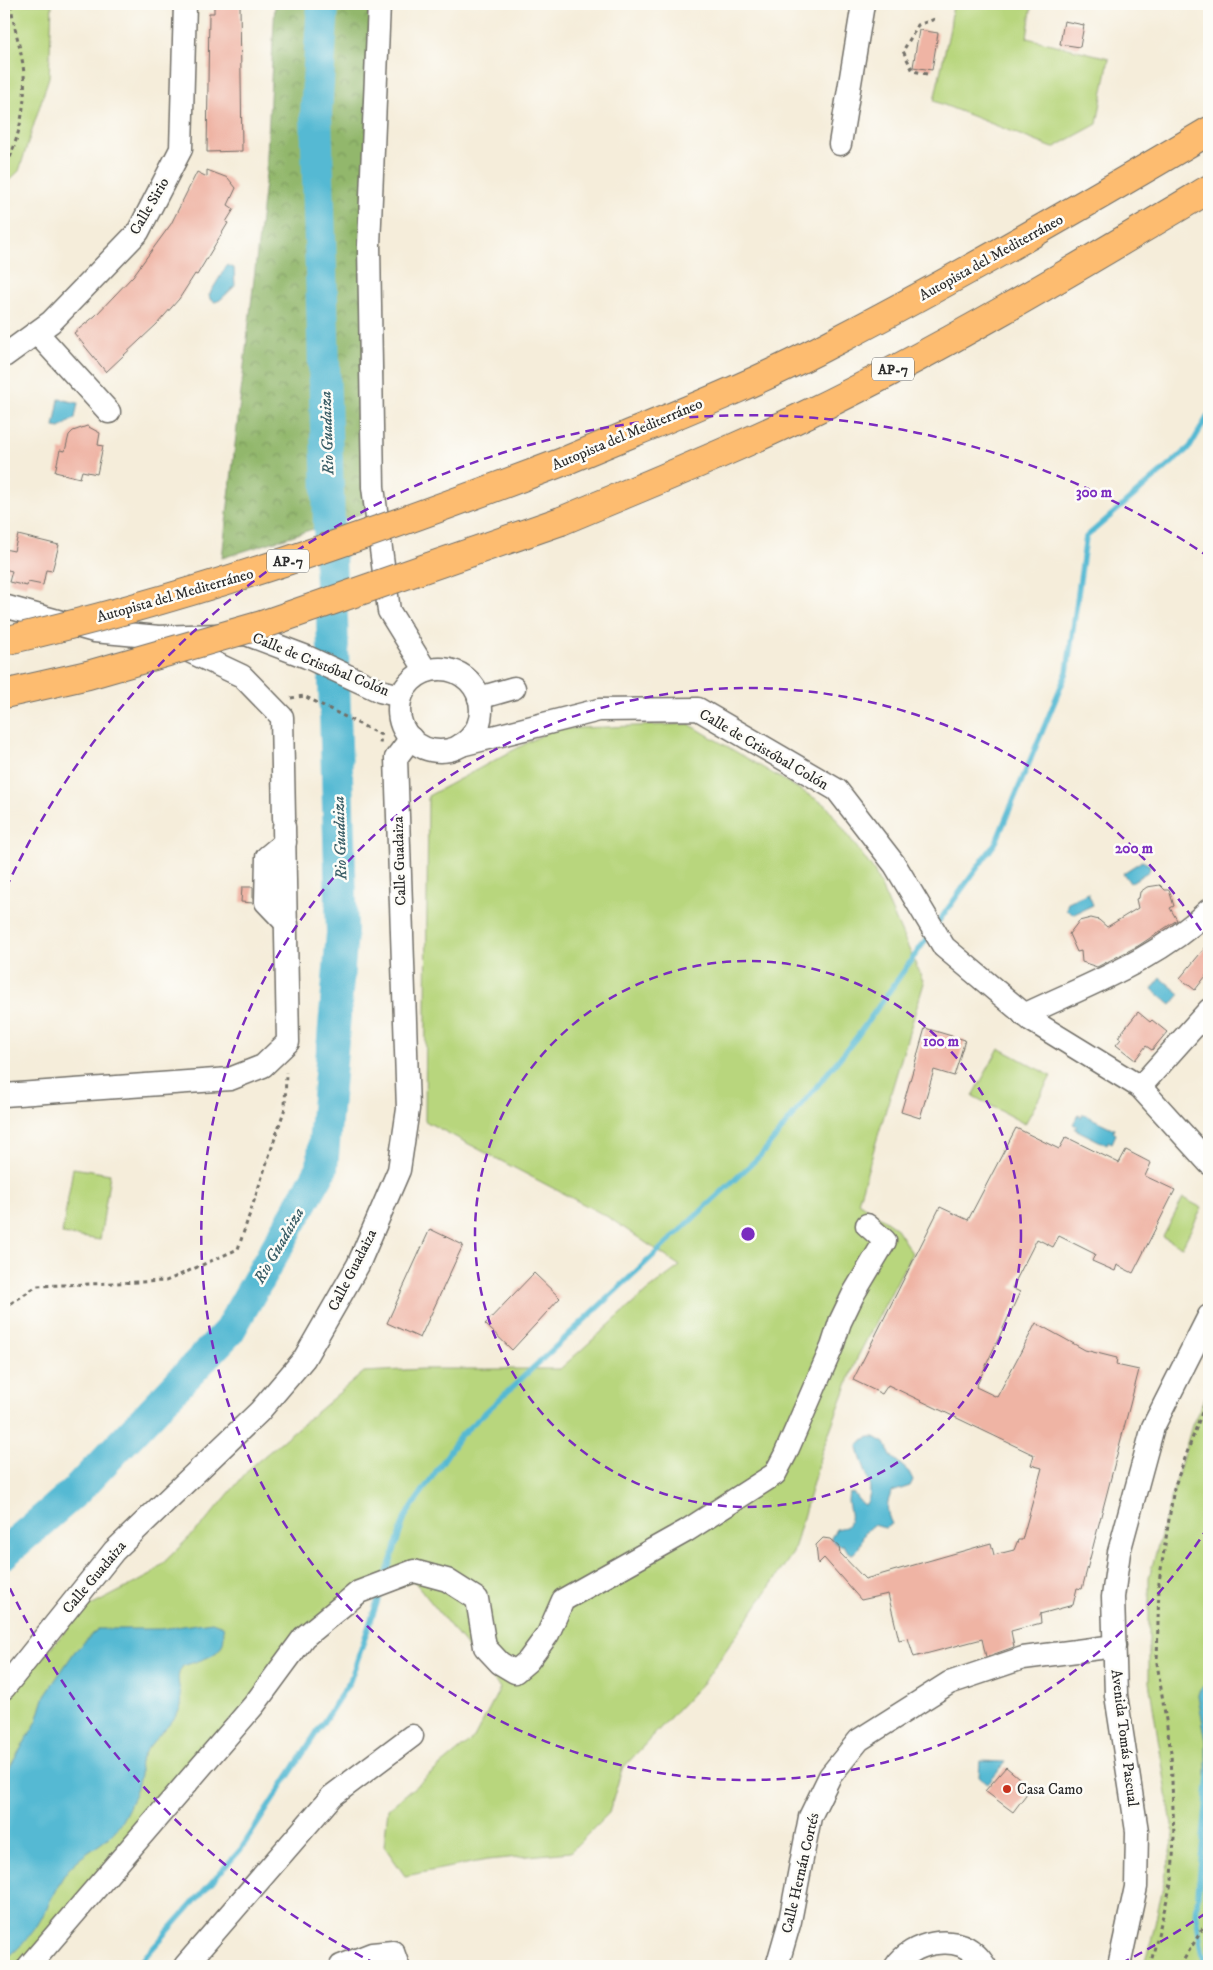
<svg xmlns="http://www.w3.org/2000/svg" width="1213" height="1970" viewBox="0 0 1213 1970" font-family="'IM FELL DW Pica',serif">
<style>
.grass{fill:#b8d67d;stroke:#728054}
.forest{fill:url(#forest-crowns);stroke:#5e714c}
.water{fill:#54b9d3;stroke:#40727f}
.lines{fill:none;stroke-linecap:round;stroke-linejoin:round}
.stream{stroke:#54b9d3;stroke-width:5.5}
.river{stroke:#54b9d3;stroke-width:32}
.building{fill:#efb4a4}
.minor-casing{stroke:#726f68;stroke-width:25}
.highway-casing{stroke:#726f68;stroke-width:30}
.path{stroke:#726f68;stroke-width:3;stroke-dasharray:4 4;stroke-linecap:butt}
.minor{stroke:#fff;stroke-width:22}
.highway{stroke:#fdbc70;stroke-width:28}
.highway-bridge-casing{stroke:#726f68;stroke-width:30;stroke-linecap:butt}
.highway-bridge{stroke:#fdbc70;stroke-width:28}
.ring{fill:none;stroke:#7b2cbf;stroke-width:2.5;stroke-dasharray:9 6}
.poi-dot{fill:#c8321e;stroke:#fdfcf7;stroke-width:2}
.labels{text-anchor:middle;stroke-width:5;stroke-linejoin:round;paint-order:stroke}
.shield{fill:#fdfcf7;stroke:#6a6a68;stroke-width:1}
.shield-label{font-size:14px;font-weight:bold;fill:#2b2b2b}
.street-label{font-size:15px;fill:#2b2b2b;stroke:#fdfcf7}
.poi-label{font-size:15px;fill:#2b2b2b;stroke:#fdfcf7;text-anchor:start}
.water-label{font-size:16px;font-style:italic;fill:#395d66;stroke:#fdfcf7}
.centre{fill:#7b2cbf;stroke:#fdfcf7;stroke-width:2.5}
.ring-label{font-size:15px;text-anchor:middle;font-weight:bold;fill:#7b2cbf;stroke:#fdfcf7;stroke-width:5;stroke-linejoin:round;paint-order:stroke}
</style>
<defs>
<pattern id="forest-crowns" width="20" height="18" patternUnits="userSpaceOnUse" patternTransform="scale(1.25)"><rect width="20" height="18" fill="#92b76c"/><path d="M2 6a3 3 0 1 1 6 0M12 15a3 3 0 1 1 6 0" fill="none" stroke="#779559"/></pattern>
</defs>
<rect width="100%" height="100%" fill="#fdfcf7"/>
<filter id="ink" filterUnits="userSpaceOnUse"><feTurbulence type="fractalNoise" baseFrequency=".02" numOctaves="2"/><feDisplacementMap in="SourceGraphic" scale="10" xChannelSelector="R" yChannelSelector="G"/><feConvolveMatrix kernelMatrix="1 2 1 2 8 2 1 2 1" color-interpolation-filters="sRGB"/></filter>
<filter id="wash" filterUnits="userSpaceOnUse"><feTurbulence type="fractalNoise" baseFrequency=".0096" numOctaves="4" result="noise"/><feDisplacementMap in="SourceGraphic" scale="20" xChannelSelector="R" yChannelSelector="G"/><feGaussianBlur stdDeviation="1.12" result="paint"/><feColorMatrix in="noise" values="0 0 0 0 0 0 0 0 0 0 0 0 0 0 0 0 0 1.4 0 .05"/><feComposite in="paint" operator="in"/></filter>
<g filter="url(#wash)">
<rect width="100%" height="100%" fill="#f5edda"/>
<!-- grass -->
<g class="grass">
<path d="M4,4h48l-3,73 -30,94 -15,14z"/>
<path d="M953,4h79l-5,34 82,20 -12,66 -44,24 -119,-47 16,-73z"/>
<path d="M689,724l137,81 48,66 50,112 -66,219 37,25 17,26 -54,103 -37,98 -28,99 -87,126 -84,90 -13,44 -39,39 -83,8 -82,16 -21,-30 4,-37 86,-71 26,-50 -86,-107 -62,24 -47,47 -268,314h-33v-263l79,-93 68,-35 55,-54 44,-53 114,-96 60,-3h136l88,-79 32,-24 -72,-49 -183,-96 3,-325 125,-67z"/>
<path d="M999,1048l52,28 -26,48 -52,-28z"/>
<path d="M73,1168l37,6 -10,66 -38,-6z"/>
<path d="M1183,1198l19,10 -20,39 -19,-10z"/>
<path d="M1209,1389v577h-66l8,-25 23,-104 -25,-155v-105l43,-152z"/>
</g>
<!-- forest -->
<path class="forest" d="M275,4h104l-3,505 -154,49 44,-384z"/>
<!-- water -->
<g class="water">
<path d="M227,265l7,3 1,18 -15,14 -5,2 -5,-3 -1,-4z"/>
<path d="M59,399l19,4 -3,15 -15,10 -6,-1z"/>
<path d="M1142,861l8,4 -1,6 -19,12 -7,-10z"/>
<path d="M1088,893l5,12 -19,9 -8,-4 2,-8z"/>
<path d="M1161,978l19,16 -9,11 -19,-16z"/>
<path d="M1083,1114l31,15 -1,3 3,2 -4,9 -4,-2 -1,4 -32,-16 2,-3 -4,-2 5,-9 4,2z"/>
<path d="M869,1437h6l10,6 7,14 17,15 4,8 -3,6 -18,6c-6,10 -6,21 0,32l-7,4 -12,-3c-16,11 -8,22 -21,29l-4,-2 -4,-7h-5l-9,-5 6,-11 10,-2c10,-12 -1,-19 3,-33l4,-1 9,11 3,1c14,-17 -6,-42 -7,-59l5,-6z"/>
<path d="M212,1622l11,4c6,30 -18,32 -40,40 -12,14 3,29 -3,43 -10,20 -30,30 -39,51 -3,5 0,9 -1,15 -3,16 -11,34 -20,49 -13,21 -38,28 -53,47 -11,15 -18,34 -27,50 -7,13 -24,31 -36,39v-183l33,-56 8,-26 30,-44 23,-22h63z"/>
<path d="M1209,1681v101l-3,-6v-34l-8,-47 2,-6z"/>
<path d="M980,1761l26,1 -18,22 -9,-7z"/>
</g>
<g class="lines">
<!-- stream -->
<g class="stream">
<path d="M936,925l60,-83 71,-170 19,-135 104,-90 19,-33"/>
<path d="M386,1575l19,-58 55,-81 301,-281 95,-117 74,-104"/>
<path d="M137,1966l104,-117 109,-168 31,-90"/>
<path d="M1205,1966l-9,-50 13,-142"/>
</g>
<!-- river -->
<path class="river" d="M4,1553l72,-62 153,-160 93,-163 20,-235 -26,-819 7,-110"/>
</g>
<g id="blocks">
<!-- building -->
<g class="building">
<path d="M214,4h26l2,147 -35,1 2,-139h5z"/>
<path d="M1064,21l20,4 -4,22 -20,-3z"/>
<path d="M919,30l19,3 -6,37 -19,-3z"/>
<path d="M207,170l21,8 8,10 -8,17 6,4 -8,13 2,1 -31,52 -2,-1 -16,25 -22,25 -51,48 -32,-39 21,-17 38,-40 38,-52 26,-52 10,5z"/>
<path d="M87,426l13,7 -2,12 5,1 -6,28 -15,-3 -2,7 -25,-6 5,-22 5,1 4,-16 4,-4z"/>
<path d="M18,535l41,10 -7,26 -6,-1 -3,15 -15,-3 -1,4 -18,-4 3,-11 -8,-2v-20l10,2z"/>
<path d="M1160,885l5,5h4l5,16 -4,2 7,12 -39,26 -41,21 -15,-5 -1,-11 -4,1 -8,-18 10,-13 12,-3 8,2 8,7 31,-19 -2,-9 3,-1 1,-6 7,-5z"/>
<path d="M242,887h11v16l-12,-1z"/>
<path d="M1209,943v29l-14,18 -15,-12z"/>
<path d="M1138,1012l12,10 2,-2 15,12 -15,18 -6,-4 -11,14 -19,-15 5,-6 -3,-2z"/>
<path d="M925,1028l40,12 -11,36 -20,-6 -14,48 -19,-6z"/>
<path d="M1016,1128l43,21 7,-12 53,26 7,-13 25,13 -6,13 30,14 -42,83 -16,-8 -2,6 -23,-10 3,-7 -36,-18 -6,11 -16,-8 -25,49 8,4 -44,95 21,10 39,-74 49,27 32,8 -1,7 23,5 -57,219 -5,-1 -4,17 -33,9 1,9 -30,8 3,16 -28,10 -4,-18 -68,18 -6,-19 -9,2 -11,-46 -27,6 -37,-42 -6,6 -2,-19 7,-7 7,1 9,8 1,6 25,26 126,-36 3,12 20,-5 4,-10h4l20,-72 -11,-3 3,-10 -146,-70 -6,9 -29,-14 87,-173 28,13z"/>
<path d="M430,1229l33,16 -43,93 -33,-15z"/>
<path d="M534,1273l26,25 -48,52 -27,-26z"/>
<path d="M1006,1767l25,21 -18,24 -28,-21z"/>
</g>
</g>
</g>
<g filter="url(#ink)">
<use href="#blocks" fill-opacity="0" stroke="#726f68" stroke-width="1"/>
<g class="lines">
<!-- minor casing -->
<g class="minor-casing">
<g id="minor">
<path d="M379,4l-10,241 4,242 16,124 37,60"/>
<path d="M840,144l23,-140"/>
<path d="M37,333l72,79"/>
<path d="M4,356l47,-34 87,-90 43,-83 4,-145"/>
<path d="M4,606l90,25 65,6 87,-3 61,23 73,34 21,5"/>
<path d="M174,644l68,32 40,41 2,101"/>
<circle cx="440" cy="710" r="41"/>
<path d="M479,698l35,-10"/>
<path d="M461,745l138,-35 99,-1 139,81 58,75 49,82 87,73 109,67 69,76"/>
<path d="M285,842l-18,15 -1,45 21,22"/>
<path d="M1024,1015c65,-31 133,-55 185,-105"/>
<path d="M1140,1087l69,-77"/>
<path d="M4,1095l226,-16 33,-13 25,-24 -4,-215"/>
<path d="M4,1688l110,-137 145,-139 45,-53 54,-94 41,-95 9,-61 -12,-351 15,-20"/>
<path d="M29,1966l225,-261 50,-68 55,-45 55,-21 33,9 30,19 8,48 15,16 15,9 13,-11 20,-27 15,-34 123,-69 89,-57 10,-19 47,-108 8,-25 14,-29 31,-52 -18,-16"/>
<path d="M185,1966l147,-170 80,-60"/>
<path d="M341,1966l31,-12 21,-2 5,14"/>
<path d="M777,1966l13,-45 20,-104 20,-41 29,-36 90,-57 74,-25 92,-12"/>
<path d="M896,1966c15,-23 58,-33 79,-12 4,3 7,8 10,12"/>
<path d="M1119,1966l17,-79 1,-56 -21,-136 -3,-98 6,-45 34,-125 56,-111"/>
</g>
</g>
<!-- highway casing -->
<g class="highway-casing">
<g id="highway">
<path d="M565,461c90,-38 183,-73 269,-119 128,-66 252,-138 375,-211"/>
<path d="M561,521c83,-35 166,-68 246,-107 139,-67 270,-146 402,-225"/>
</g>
</g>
<!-- path -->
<g class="path">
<path d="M927,74l-14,-3 -10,-20 15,-26 17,-6"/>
<path d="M4,172c15,-33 24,-70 19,-107 -3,-20 -10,-40 -12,-61"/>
<path d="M291,698l13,-2 77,39 -1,9"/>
<path d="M4,1308l33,-22 129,-5 72,-32 47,-141 1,-36"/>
<path d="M1150,1966l22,-86 2,-43 -3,-85 -14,-89 2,-81 15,-94 35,-95"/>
<path d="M1180,1966l29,-48"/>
</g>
<!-- minor -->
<use href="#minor" class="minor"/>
<!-- highway -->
<use href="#highway" class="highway"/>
<!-- highway-bridge casing -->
<g class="highway-bridge-casing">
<g id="highway-bridge">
<path d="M4,641c192,-44 377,-110 561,-180"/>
<path d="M4,694l84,-19 174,-50 299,-104"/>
</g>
</g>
<!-- highway-bridge -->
<use href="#highway-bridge" class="highway-bridge"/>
</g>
</g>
<!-- distance rings -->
<g class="ring">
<circle cx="748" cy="1234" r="273"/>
<path d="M1208 1527A546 546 0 1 1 1208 941"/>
<path d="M1206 1913A819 819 0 0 1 1120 1964M376 1964A819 819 0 0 1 6 1580M6 888A819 819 0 0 1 1206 555"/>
</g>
<!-- markers -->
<circle class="poi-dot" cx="1007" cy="1789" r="5"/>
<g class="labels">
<!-- shield labels -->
<g class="shield">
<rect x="872" y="357.5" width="42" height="23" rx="4"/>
<rect x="267" y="549.5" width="42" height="23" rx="4"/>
</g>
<g class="shield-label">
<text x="893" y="374">AP-7</text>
<text x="288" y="566">AP-7</text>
</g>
<!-- street labels -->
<g class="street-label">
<text transform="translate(149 206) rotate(-60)" y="5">Calle Sirio</text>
<text transform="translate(991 257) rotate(-29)" y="5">Autopista del Mediterráneo</text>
<text transform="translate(627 434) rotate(-23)" y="5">Autopista del Mediterráneo</text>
<text transform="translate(175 595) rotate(-16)" y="5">Autopista del Mediterráneo</text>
<text transform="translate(321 664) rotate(22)" y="5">Calle de Cristóbal Colón</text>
<text transform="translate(764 749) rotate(30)" y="5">Calle de Cristóbal Colón</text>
<text transform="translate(399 861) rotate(-92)" y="5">Calle Guadaiza</text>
<text transform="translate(352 1270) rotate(-63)" y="5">Calle Guadaiza</text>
<text transform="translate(94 1577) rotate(-50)" y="5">Calle Guadaiza</text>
<text transform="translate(1125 1738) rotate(83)" y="5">Avenida Tomás Pascual</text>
<text transform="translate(800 1873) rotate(-77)" y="5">Calle Hernán Cortés</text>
</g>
<!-- poi labels -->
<g class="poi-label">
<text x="1017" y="1794">Casa Camo</text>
</g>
<!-- water labels -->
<g class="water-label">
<text transform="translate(326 433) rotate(-92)" y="6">Rio Guadaiza</text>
<text transform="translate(339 838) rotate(-92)" y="6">Rio Guadaiza</text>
<text transform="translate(278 1245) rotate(-60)" y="6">Rio Guadaiza</text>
</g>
</g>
<circle cx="748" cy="1234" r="8" class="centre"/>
<g class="ring-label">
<text x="1094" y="497">300 m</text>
<text x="1134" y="853">200 m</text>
<text x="941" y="1046">100 m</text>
</g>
<!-- margin -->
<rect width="1213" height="1970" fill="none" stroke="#fdfcf7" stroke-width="20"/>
</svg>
